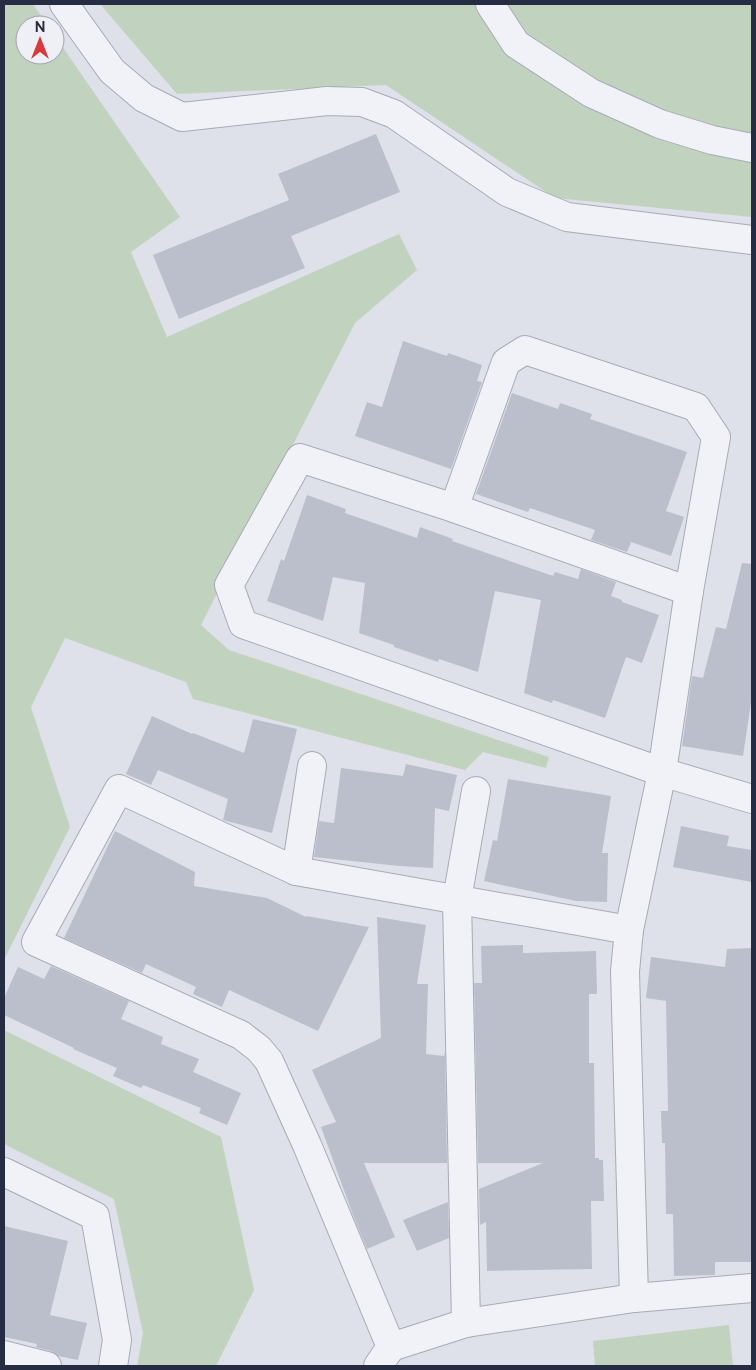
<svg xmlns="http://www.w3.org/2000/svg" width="756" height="1370" viewBox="0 0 756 1370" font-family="Raleway,sans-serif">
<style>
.green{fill:#c1d3bf}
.building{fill:#bbbfcc}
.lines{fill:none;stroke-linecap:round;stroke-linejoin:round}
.street-casing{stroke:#a7abb7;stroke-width:30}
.street{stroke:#f1f2f7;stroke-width:28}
</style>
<rect width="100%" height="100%" fill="#dee1e9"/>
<!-- green -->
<g class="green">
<path d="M4,4h29l14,21h-22v30h30v-19l125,181 -49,35 36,85 232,-103 18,36 -62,53 -154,302 28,25 320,107 -3,11 -63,-16 -18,18 -272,-71 -7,-17 -121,-44 -34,69 39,120 -66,133z"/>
<path d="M100,4h652v213l-197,-19 -169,-113 -209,9z"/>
<path d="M4,1030l217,107 33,153 -38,76h-79l6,-33 -29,-134 -110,-55z"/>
<path d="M729,1325l4,41h-138l-2,-25z"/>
</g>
<!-- building -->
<g class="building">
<path d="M376,134l24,58 -109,44 14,32 -126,51 -26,-64 136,-55 -11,-26z"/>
<path d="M403,341l44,15 1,-3 34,12 -5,16 5,1 -31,87 -96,-33 12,-34 15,5z"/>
<path d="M512,393l46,16 2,-6 32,11 -2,5 97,33 -21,59 18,6 -13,39 -40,-14 -4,10 -36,-12 4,-10 -65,-22 -2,4 -52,-18z"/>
<path d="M307,495l39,14 -1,4 72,25 3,-11 33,12 -1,2 101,35 2,-4 23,7 3,-10 35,13 -5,14 11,4v2l37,13 -17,48 -16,-6 -21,61 -52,-18 -1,3 -28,-10 17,-93 -46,-9 -17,81 -39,-13 -1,3 -44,-15v-2l-35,-12 6,-50 -32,-6 -10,44 -56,-20 14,-42 3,2z"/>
<path d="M742,563l10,1v132l-9,60 -61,-10 10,-70 11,2 13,-51 10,2z"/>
<path d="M152,716l40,18 1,-1 51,20 9,-34 44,10 -25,104 -49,-13 5,-21 -70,-29 -7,15 -25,-11z"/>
<path d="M406,764l51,11 -8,36 -14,-3 -2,60 -34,-2 -85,-9 5,-36 15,2 7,-55 62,8z"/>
<path d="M508,779l103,17 -9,57h6l-1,49 -31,-1 -92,-20 9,-41 4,1z"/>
<path d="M681,826l48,10 -2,10 25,4v32l-79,-15z"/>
<path d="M115,831l80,41 -1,14 73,12 39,19v-1l63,11 -51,104 -89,-41 -7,17 -29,-13 3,-7 -50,-23 -4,9 -78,-35z"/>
<path d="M377,917l49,8 -9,59h11l-2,70 18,2 1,-4 2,111h-83l31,74 -28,12 -14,-34 -32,-88 15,-5 -24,-52 69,-32z"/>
<path d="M523,945v8l73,-2 1,43h-8v69h5l1,95h4v2h4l1,41h-13l1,68 -105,2 -1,-49 -6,3 -1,-36 64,-26h-65l-4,-180h8l-1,-37z"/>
<path d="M752,948v314h-37v13l-41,1 -1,-62h-7l-1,-71h-3l-1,-32h7l-2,-110 -20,-3 5,-41 74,10 2,-18z"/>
<path d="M51,966l78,35 -8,18 42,18 -2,7 38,15 -6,13 48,21 -14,32 -28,-12 2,-5 -58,-23 -2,3 -28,-12 4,-8 -44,-19 1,-1 -70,-33v-17l14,-31 26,12z"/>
<path d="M448,1202l1,36 -32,13 -14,-31z"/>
<path d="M4,1226l64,15 -18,74 37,8 -9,37 -20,-4 -7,-5 -15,-4 1,-3 -33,-7z"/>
</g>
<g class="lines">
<!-- street casing -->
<g class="street-casing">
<g id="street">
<path d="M64,4l48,67 32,27 38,19 145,-16 35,1 32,12 113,78 60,25 185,23"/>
<path d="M490,4l26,40 75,49 69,31 52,16 40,8"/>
<path d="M454,508l52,-146 19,-12 171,57 20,30 -27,154"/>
<path d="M296,871l16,-105"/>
<path d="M4,1172l91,44 22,124 -4,26"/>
<path d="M634,1298l-9,-327 4,-41 33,-158 27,-181 -235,-83 -154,-50 -71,127 14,39 419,148 90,27"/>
<path d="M466,1323l-9,-424 19,-108"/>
<path d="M391,1347l-84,-202 -38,-84 -10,-12 -18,-14 -205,-93 83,-153 177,82 333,59"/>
<path d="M4,1355l43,11"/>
<path d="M378,1366l13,-19 75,-24 168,-25 118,-10"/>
</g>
</g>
<!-- street -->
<use href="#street" class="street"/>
</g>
<!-- border -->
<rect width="756" height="1370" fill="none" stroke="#262c41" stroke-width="10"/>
<!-- north arrow -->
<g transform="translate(40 40)"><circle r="24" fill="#eef0f6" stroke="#9ea2ae"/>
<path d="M0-4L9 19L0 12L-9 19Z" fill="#d73a3b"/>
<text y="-8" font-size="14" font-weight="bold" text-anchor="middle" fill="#262c41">N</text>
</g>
</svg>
